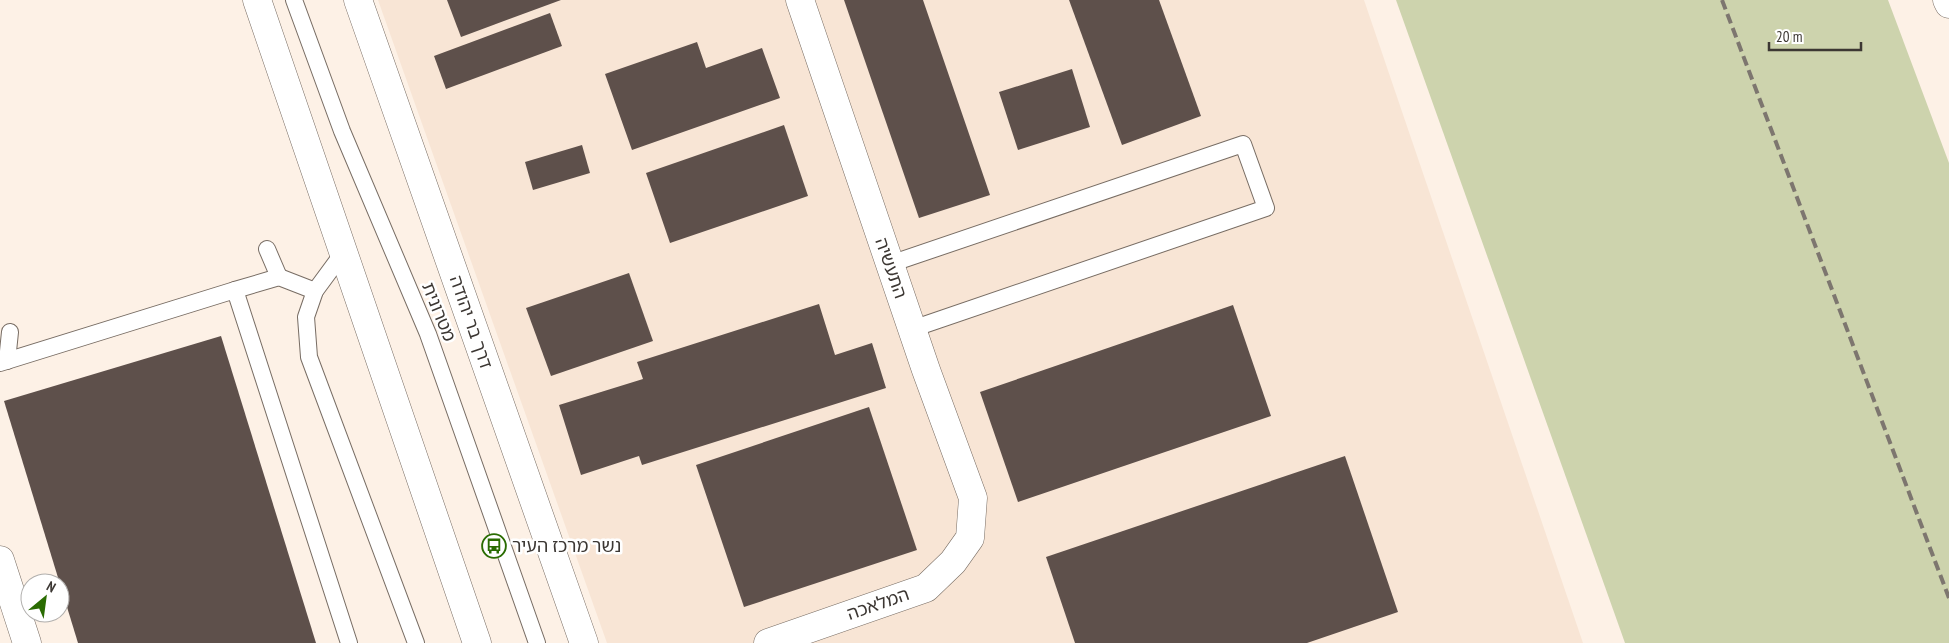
<svg xmlns="http://www.w3.org/2000/svg" width="1949" height="643" viewBox="0 0 1949 643" font-family="'PT Sans Narrow','Noto Sans Hebrew',sans-serif">
<style>
.built{fill:#f8e5d5}
.green{fill:#cdd3ad}
.building{fill:#5e504b}
.lines{fill:none;stroke-linecap:round;stroke-linejoin:round}
.lane-casing{stroke:#786d64;stroke-width:18}
.street-casing{stroke:#786d64;stroke-width:29}
.secondary-casing{stroke:#786d64;stroke-width:29}
.primary-casing{stroke:#786d64;stroke-width:29}
.highway-casing{stroke:#786d64;stroke-width:29}
.lane{stroke:#fff;stroke-width:16}
.street{stroke:#fff;stroke-width:28}
.secondary{stroke:#fff;stroke-width:28}
.primary{stroke:#fff;stroke-width:28}
.highway{stroke:#fff;stroke-width:28}
.rail{stroke:#7d766f;stroke-width:4;stroke-dasharray:10 5;stroke-linecap:butt}
.labels{text-anchor:middle;stroke-width:5;stroke-linejoin:round;paint-order:stroke}
.street-label{font-size:18px;fill:#3c3733;stroke:#fff}
.poi-label{font-size:18px;fill:#3c3733;stroke:#fff;text-anchor:start}
</style>
<rect width="100%" height="100%" fill="#fdf1e6"/>
<!-- built -->
<path class="built" d="M378,0h986l219,643h-976z"/>
<!-- green -->
<path class="green" d="M1396,0h492l61,163v480h-324z"/>
<!-- building -->
<g class="building">
<path d="M447,0h114l-100,37z"/>
<path d="M844,0h79l67,195 -71,23z"/>
<path d="M1069,0h90l42,116 -79,29z"/>
<path d="M550,13l12,33 -116,43 -12,-33z"/>
<path d="M697,42l9,26 56,-20 18,50 -148,52 -27,-76z"/>
<path d="M1072,69l18,58 -72,23 -19,-58z"/>
<path d="M784,125l24,71 -138,47 -24,-70z"/>
<path d="M582,145l8,28 -57,17 -8,-28z"/>
<path d="M629,273l24,68 -102,35 -25,-68z"/>
<path d="M819,304l16,51 37,-12 14,45 -244,77 -3,-9 -58,19 -22,-70 84,-26 -6,-17z"/>
<path d="M1233,305l38,111 -253,86 -38,-110z"/>
<path d="M221,336l95,307h-238l-74,-242z"/>
<path d="M869,407l48,143 -173,57 -48,-142z"/>
<path d="M1345,456l53,156 -91,31h-232l-29,-86z"/>
</g>
<g class="lines">
<!-- lane casing -->
<g class="lane-casing">
<g id="lane">
<path d="M294,0l48,131 86,203 109,309"/>
<path d="M267,249l12,28"/>
<path d="M343,253l-28,38 -9,26 3,40 107,286"/>
<path d="M890,264l353,-120 23,64 -354,121"/>
<path d="M235,290l44,-13 36,14"/>
<path d="M7,361l3,-29"/>
<path d="M0,363l235,-73 114,353"/>
</g>
</g>
<!-- street casing -->
<g class="street-casing">
<path id="street" d="M768,643l158,-55 27,-26 17,-24 3,-40 -47,-128 -126,-370"/>
</g>
<!-- secondary casing -->
<g class="secondary-casing">
<path id="secondary" d="M0,560l27,83"/>
</g>
<!-- primary casing -->
<g class="primary-casing">
<g id="primary">
<path d="M257,0l220,643"/>
<path d="M358,0l226,643"/>
</g>
</g>
<!-- highway casing -->
<g class="highway-casing">
<path id="highway" d="M1947,0l2,4"/>
</g>
<!-- lane -->
<use href="#lane" class="lane"/>
<!-- street -->
<use href="#street" class="street"/>
<!-- secondary -->
<use href="#secondary" class="secondary"/>
<!-- primary -->
<use href="#primary" class="primary"/>
<!-- highway -->
<use href="#highway" class="highway"/>
<!-- rail -->
<path class="rail" d="M1722,0l227,598"/>
</g>
<!-- icons -->
<defs>
<g id="bus-ring" transform="scale(1.25)"><circle r="9.5" fill="#fff" stroke="#2a6c02" stroke-width="1.5"/><path d="M-5-6H5V4H4V6H2V4H-2V6H-4V4H-5ZM-3.5-4V0h7V-4ZM-3.5 1.2v1.5H-2V1.2ZM2 1.2v1.5H3.5V1.2Z" fill="#2a6c02"/></g>
</defs>
<g fill-rule="evenodd">
<use href="#bus-ring" x="494" y="546"/>
</g>
<g class="labels">
<!-- street labels -->
<g class="street-label">
<text transform="translate(891 268) rotate(71)" y="6">התעשיה</text>
<text transform="translate(439 312) rotate(68)" y="6">מטרונית</text>
<text transform="translate(471 322) rotate(71)" y="6">דרך בר יהודה</text>
<text transform="translate(878 604) rotate(-19)" y="6">המלאכה</text>
</g>
<!-- poi labels -->
<g class="poi-label">
<text x="512" y="552">נשר מרכז העיר</text>
</g>
</g>
<!-- north arrow -->
<g transform="translate(45 598) rotate(29)"><circle r="24" fill="#ffffff" stroke="#b1afad"/>
<path d="M0-4L9 19L0 12L-9 19Z" fill="#2a6c02"/>
<text y="-8" font-size="14" font-weight="bold" text-anchor="middle" fill="#3c3733">N</text>
</g>
<!-- scale -->
<path d="M1769 42v8h92v-8" fill="none" stroke="#3c3733" stroke-width="2.5"/>
<text x="1776" y="42" font-size="15" fill="#3c3733" stroke="#ffffff" stroke-width="4" paint-order="stroke">20 m</text>
</svg>
